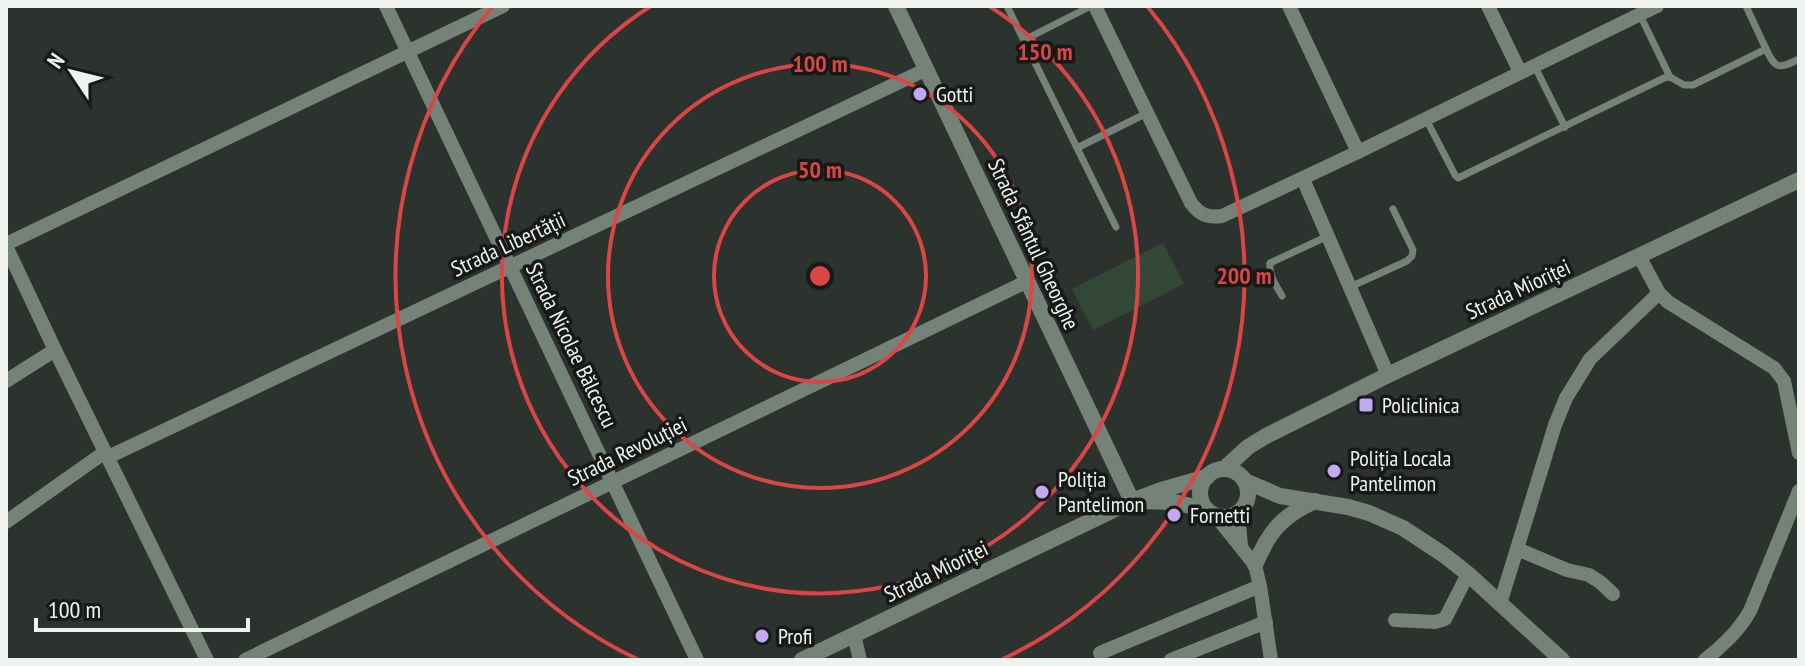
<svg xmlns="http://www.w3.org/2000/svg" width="1805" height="666" viewBox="0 0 1805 666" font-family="'PT Sans Narrow',sans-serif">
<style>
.green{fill:#334837}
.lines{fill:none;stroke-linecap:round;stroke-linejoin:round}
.service{stroke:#758277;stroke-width:7}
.minor{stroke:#758277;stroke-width:14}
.tertiary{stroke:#758277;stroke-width:16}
.ring{fill:none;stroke:#da4646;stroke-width:4}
.poi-dot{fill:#c2a8f2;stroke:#161917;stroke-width:3}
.labels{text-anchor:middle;stroke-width:7;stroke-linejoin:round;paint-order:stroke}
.poi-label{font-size:22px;fill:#eff3ef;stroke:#161917;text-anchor:start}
.street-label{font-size:22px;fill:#eff3ef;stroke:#161917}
.centre{fill:#da4646;stroke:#161917;stroke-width:4}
.ring-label{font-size:24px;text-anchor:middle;font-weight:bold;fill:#da4646;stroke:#161917;stroke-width:7;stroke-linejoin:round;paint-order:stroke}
</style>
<rect width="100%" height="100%" fill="#2c322d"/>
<!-- green -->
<path class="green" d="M1163,243l21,41 -91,46 -21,-41z"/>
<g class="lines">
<!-- service -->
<g class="service">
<path d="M1007,6l109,221"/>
<path d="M1746,6l20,43"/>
<path d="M1640,15l30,62"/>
<path d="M1024,40l67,-34"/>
<path d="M1534,65l31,62"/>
<path d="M1426,119l29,56 3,3 206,-100 6,-1 14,8h9l73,-36c10,21 13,20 33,10"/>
<path d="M1077,148l70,-35"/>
<path d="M1350,287l57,-26 5,-5 1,-6 -20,-41"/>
<path d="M1282,296c-5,-9 -14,-22 -12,-33l58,-27"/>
</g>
<!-- minor -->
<g class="minor">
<path d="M386,6l311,654"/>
<path d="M1095,6l96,197c9,12 17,15 31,13l136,-64 299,-146"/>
<path d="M1289,6l69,146"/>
<path d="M1488,6l32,66"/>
<path d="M1303,179l85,196"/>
<path d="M6,244l497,-238"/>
<path d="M6,246l49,104 152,310"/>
<path d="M1639,256l20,37 9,9 106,66 10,13 15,72"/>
<path d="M6,381l49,-31"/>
<path d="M108,457l819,-388"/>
<path d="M1238,512l3,34"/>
<path d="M1215,515l40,50 5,21 11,74"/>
<path d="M6,522l99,-70"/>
<path d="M1517,549l50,21 22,5 11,7 13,12"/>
<path d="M1500,604l55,-179 11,-27 24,-39 69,-66"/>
<path d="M1395,620l40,2 10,-3 23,-45"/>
<path d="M854,635l6,25"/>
<path d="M1100,653l160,-67"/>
<path d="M245,660l783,-379"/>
<path d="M1171,660l95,-38"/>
<path d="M1705,660c18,-15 33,-28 45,-49l49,-120"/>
</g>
<!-- tertiary -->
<g class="tertiary">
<path d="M896,6l236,495"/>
<path d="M1224,469l24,-22 18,-11 122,-61 411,-195"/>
<circle cx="1224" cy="493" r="24"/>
<path d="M1245,481l35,15 68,11 21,6 34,15 41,27 24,19 94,86"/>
<path d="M1142,501l32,1 33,8"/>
<path d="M1255,565c14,-34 27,-49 60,-64"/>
<path d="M802,660l330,-159 29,-11 46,-13"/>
</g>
</g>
<!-- distance rings -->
<g class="ring">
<circle cx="820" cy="276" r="106"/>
<circle cx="820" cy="276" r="212"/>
<path d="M989 6A318 318 0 1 1 651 6"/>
<path d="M637 659A424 424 0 0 1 493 6M1147 6A424 424 0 0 1 1003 659"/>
</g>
<!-- markers -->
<g class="poi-dot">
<circle cx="920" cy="94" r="8"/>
<rect x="1358" y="397" width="16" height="16" rx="4"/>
<circle cx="1334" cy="471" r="8"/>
<circle cx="1042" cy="492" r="8"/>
<circle cx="1174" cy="515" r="8"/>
<circle cx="762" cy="636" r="8"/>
</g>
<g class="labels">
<!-- poi labels -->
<g class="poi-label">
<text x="936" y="102">Gotti</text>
<text x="1382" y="413">Policlinica</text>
<text x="1350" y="466">Poliția Locala<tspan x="1350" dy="25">Pantelimon</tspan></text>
<text x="1058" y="487">Poliția<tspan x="1058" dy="25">Pantelimon</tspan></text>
<text x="1190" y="523">Fornetti</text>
<text x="778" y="644">Profi</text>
</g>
<!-- street labels -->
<g class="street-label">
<text transform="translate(508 244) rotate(-25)" y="8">Strada Libertății</text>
<text transform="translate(1034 244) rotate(65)" y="8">Strada Sfântul Gheorghe</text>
<text transform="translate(1518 289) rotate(-25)" y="8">Strada Mioriței</text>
<text transform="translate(572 345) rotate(64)" y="8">Strada Nicolae Bălcescu</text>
<text transform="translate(627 451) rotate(-26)" y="8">Strada Revoluției</text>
<text transform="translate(936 571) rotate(-26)" y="8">Strada Mioriței</text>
</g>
</g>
<circle cx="820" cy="276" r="12" class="centre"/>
<g class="ring-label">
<text x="1045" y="60">150 m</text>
<text x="820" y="72">100 m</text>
<text x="820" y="178">50 m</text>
<text x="1244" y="284">200 m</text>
</g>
<!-- border -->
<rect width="1805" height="666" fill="none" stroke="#eff3ef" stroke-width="16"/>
<!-- north arrow -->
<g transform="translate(72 72) rotate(305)" stroke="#161917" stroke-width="6" paint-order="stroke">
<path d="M0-6L14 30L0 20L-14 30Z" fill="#eff3ef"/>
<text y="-12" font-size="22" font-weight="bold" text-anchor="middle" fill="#eff3ef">N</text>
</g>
<!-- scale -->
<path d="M36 618v12h212v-12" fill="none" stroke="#eff3ef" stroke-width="4"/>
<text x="48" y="618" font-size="24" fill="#eff3ef" stroke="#161917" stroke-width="6" paint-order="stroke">100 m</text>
</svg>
